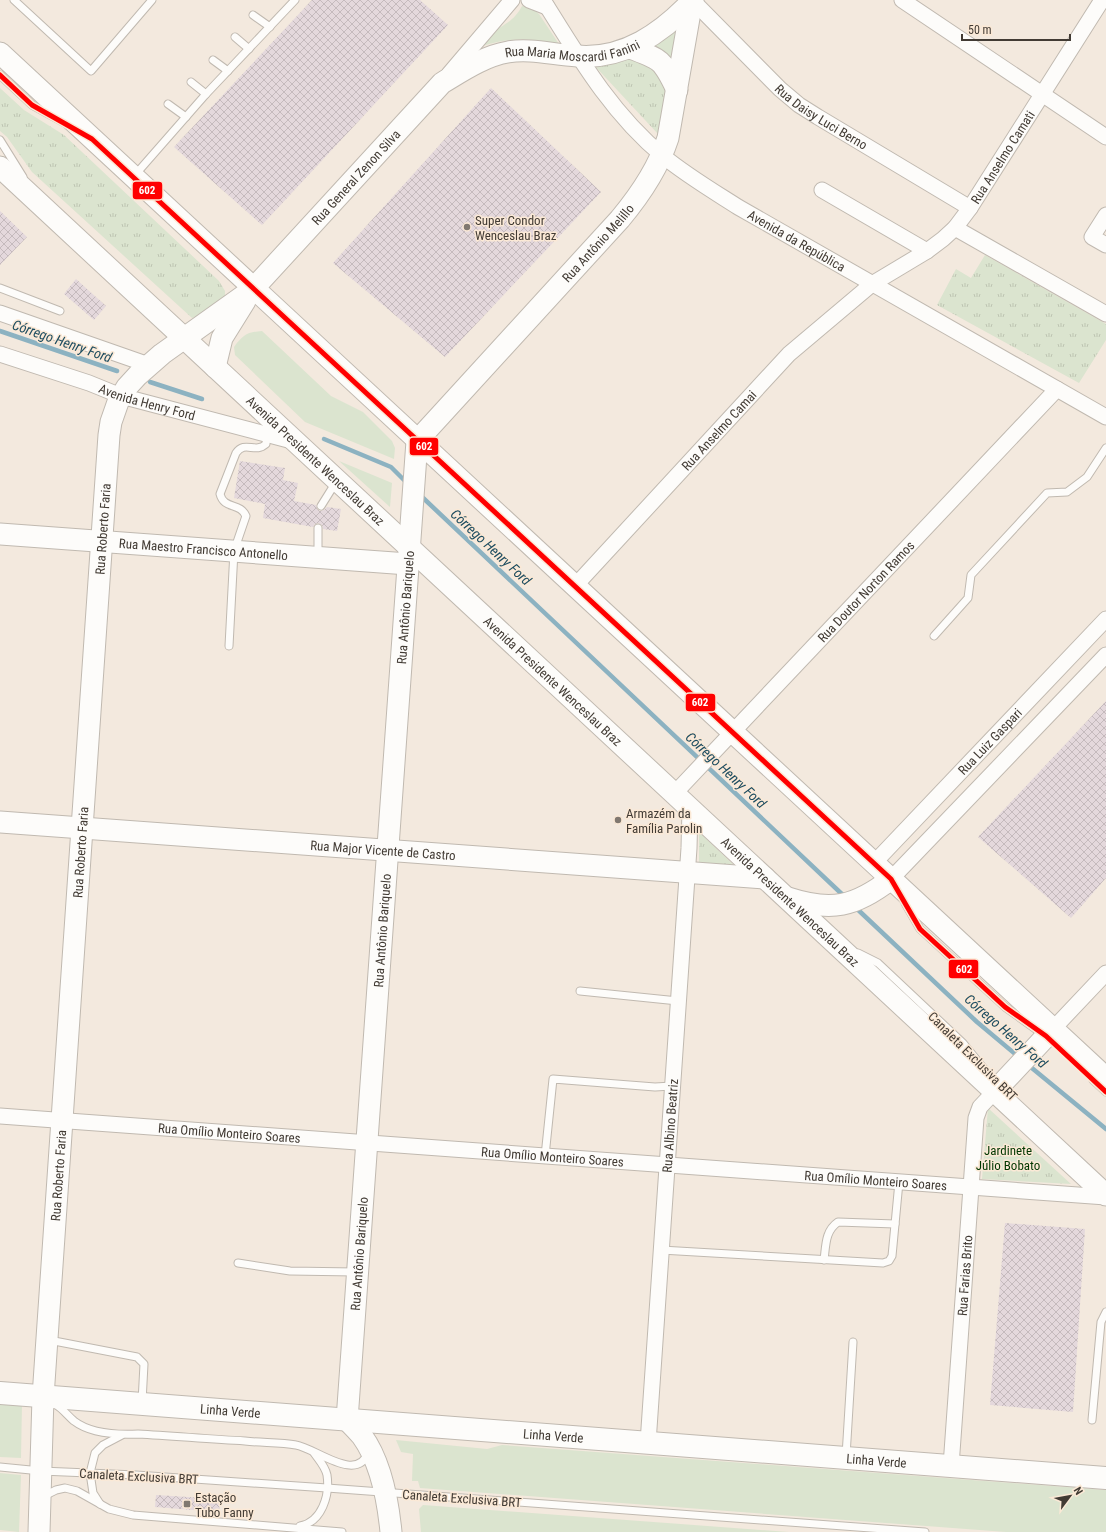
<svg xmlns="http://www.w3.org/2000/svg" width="1106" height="1532" viewBox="0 0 1106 1532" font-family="'Roboto Condensed',sans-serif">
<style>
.green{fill:#dbe4cf}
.park{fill:url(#park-tufts)}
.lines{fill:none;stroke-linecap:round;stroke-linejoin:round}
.stream{stroke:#8cb2c1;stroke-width:4.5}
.building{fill:url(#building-cross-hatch)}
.lane-casing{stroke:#c0b9b0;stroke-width:9}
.street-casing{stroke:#c0b9b0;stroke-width:17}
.secondary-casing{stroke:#c0b9b0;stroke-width:23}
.highway-casing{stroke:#c0b9b0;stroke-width:24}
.lane{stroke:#fdfcfa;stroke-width:7}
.street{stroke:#fdfcfa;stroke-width:15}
.secondary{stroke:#fdfcfa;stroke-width:21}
.highway{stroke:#fdfcfa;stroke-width:22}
.bus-1-casing{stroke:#fbe9d6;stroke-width:8}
.bus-1{stroke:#f00;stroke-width:5}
.poi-dot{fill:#807870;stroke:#fbe9d6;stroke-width:1.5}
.labels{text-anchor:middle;stroke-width:3;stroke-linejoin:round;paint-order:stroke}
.street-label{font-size:13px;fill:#423b34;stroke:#fbe9d6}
.poi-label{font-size:13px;fill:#423b34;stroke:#fbe9d6;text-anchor:start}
.park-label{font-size:13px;fill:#003700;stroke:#fbe9d6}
.water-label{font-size:14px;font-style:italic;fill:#1c4c60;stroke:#fbe9d6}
.line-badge{stroke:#fbe9d6;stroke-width:1.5}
.badge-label{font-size:11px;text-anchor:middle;font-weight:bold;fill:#fff}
</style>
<defs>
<pattern id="park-tufts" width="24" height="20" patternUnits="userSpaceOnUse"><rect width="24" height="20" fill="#dbe4cf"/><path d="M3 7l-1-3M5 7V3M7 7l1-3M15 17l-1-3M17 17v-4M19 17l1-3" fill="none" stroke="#bdc4b2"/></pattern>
<pattern id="building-cross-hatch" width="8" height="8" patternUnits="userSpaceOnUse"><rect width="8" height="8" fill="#e4d8dc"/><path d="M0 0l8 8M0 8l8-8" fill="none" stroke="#c5babd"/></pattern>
</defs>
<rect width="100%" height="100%" fill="#f3e9de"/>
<!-- green -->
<g class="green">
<path d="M522,6l11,3 6,5 20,30c-35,-6 -49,-7 -83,4 5,-4 9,-9 13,-13 14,-11 24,-12 33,-29z"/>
<path d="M684,19l-8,45 -29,-17z"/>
<path d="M262,331l69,65 32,16 29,29 3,7 -1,11 -89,-37 -70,-67 -1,-8c9,-12 13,-15 28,-16z"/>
<path d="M339,461l53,22 -2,24z"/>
<path d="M0,1401l22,2 -1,55 -21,-1z"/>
<path d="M396,1440l91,9 15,-4 604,45v42h-100l-586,-44 -2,-7h-6l1,-27 -12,-2z"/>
<path d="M0,1473l21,2 -2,57 -19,-2z"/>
<path d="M423,1505l366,27h-368l-2,-23z"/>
</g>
<!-- park -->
<g class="park">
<path d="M629,58l29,12 10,21 -10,43 -66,-71z"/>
<path d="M0,88l24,22 40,25 155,146 6,10v6l-27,19 -6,2 -160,-146 -25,-35 -7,-6z"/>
<path d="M985,255l121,69v16l-27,43 -142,-78 19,-36 15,9z"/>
<path d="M699,832l38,36 -38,-1z"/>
<path d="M988,1108l83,76 -89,-5z"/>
</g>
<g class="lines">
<!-- stream -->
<g class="stream">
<path d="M0,331l117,40"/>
<path d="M150,382l52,17"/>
<path d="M324,439l67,28 16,16"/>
<path d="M420,495l425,402"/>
<path d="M854,906l123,116 43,36"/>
<path d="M1027,1064l79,65"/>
</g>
</g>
<!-- building -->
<g class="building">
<path d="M312,0h108l28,25 -186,200 -88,-78z"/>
<path d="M491,88l110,104 -156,165 -112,-94z"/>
<path d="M0,211l27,26 -27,28z"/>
<path d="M76,279l30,27 -12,14 -30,-26z"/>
<path d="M240,461l45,7 -2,12 15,3 -4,18 22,4 1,4 3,2 4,-1 3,-3 14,2 -4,22 -14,-2 -1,-4 -4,-2 -3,1 -2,3 -50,-9 2,-14 -31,-6z"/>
<path d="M1106,701v177l-35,40 -93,-81z"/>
<path d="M1005,1223l80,6 -12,183 -83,-7z"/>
<path d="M156,1495l64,4 -1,13 -64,-5z"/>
</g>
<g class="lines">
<!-- lane casing -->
<g class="lane-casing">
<g id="lane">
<path d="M14,0l77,71 61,-71"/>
<path d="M253,15l17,12"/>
<path d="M235,37l14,12"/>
<path d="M213,60l15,11"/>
<path d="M0,75l32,30 31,17"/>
<path d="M191,82l15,12"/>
<path d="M168,104l18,13"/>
<path d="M0,140l23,37"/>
<path d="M135,175l71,-81 89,-94"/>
<path d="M0,288l60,23"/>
<path d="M321,506l15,-24"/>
<path d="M318,528v28"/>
<path d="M934,636l34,-38 3,-23 76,-82 20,-1 20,-15 19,-29"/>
<path d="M229,646l5,-95 12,-35c-6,-14 -22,-6 -26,-22l16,-41c9,-13 19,1 30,-9l1,-10"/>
<path d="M905,903l15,26 85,78 39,28"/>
<path d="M858,953l20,10 85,80 22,27"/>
<path d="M580,991l98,10"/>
<path d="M1093,1080l13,12"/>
<path d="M545,1156l8,-77 102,8 17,-1"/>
<path d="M661,1250l222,13 6,-2 3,-5 7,-74"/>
<path d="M824,1260c2,-15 1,-29 14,-38l57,2"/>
<path d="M238,1263l52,8 65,1"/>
<path d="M49,1340l88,17 7,7 -2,38"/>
<path d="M55,1404c8,5 12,11 19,17 17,13 43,14 64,13 35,2 71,5 107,7 17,2 35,1 51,4 19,3 62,39 72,7"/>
<path d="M1092,1420l9,-98 5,-10"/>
<path d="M846,1456l7,-114"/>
<path d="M0,1467l41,4 95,4 191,13 598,44"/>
<path d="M42,1497l14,-7 9,-2 12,3 32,18 24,6 209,17"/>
<path d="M100,1504l-7,-11 -3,-20 5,-20 8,-8 19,-10"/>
<path d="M300,1526c22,-4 30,-31 27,-51 -2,-9 -8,-15 -13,-22"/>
</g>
</g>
<!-- street casing -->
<g class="street-casing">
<g id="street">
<path d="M529,0l18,7"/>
<path id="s1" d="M543,0c35,56 68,113 120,156 23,19 50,35 75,51l368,210"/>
<path id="s2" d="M692,0l88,89 19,16 19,12 152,91"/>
<path d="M902,0l204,137"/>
<path d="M449,74l63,-74"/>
<path d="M822,190l105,61"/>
<path d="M1106,215l-14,22 14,8"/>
<path d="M955,228l151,86"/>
<path d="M0,313l149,52"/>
<path id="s3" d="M0,354l89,29 32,13 171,45"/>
<path id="s4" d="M575,586l214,-232 83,-70 55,-33 16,-12 12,-11 15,-20 132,-208"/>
<path id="s5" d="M674,794l383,-405"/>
<path id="s6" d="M874,863l232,-244"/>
<path d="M891,879l215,-224"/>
<path d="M1053,1029l53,-56"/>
<path id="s7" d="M0,1116l1106,81"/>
<path id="s8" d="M648,1443l41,-595 1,-40"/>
<path id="s9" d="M951,1466l25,-348 4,-11 15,-16"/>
</g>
</g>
<!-- secondary casing -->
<g class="secondary-casing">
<g id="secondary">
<path d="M630,48c31,11 33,12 47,42"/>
<path d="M0,53l1106,1025"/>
<path id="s10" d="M0,167l1106,1028"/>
<path d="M215,367l7,-29 23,-37"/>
<path id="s11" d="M0,534l408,30"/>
<path id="s12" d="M0,822l765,56"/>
<path d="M788,898c43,14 67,9 103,-19"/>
<path d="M995,1091l58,-62"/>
<path id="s13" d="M39,1532l4,-135 3,-44 63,-918 2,-13 7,-20 9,-15 11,-12 24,-21 91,-65 189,-206c20,-12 42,-27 66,-31 23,-4 46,3 69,4 47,4 85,-23 116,-56"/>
<path id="s14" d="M391,1532c-3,-31 -10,-70 -29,-96 -5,-6 -10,-11 -15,-16l70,-979 203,-222c20,-24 38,-50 48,-81l24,-137"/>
</g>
</g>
<!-- highway casing -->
<g class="highway-casing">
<g id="highway">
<path id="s15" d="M0,1393l1106,85"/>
</g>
</g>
<!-- lane -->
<use href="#lane" class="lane"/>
<!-- street -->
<use href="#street" class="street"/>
<!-- secondary -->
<use href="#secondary" class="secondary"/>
<!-- highway -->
<use href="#highway" class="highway"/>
<!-- bus-1 casing -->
<g class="bus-1-casing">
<path id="bus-1" d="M0,75l32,30 60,34 799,740 29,50 85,78 41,29 60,56"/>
</g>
<!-- bus-1 -->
<use href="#bus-1" class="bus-1"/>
</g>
<!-- markers -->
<g class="poi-dot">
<circle cx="467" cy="227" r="4"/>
<circle cx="618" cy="820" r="4"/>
<rect x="183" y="1500" width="8" height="8" rx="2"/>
</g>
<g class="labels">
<!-- street labels -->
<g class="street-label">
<text dy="5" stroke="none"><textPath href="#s13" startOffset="1729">Rua Maria Moscardi Fanini</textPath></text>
<text dy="5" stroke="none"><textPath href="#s2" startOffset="175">Rua Daisy Luci Berno</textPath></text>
<text dy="5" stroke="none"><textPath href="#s4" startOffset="610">Rua Anselmo Camati</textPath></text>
<text dy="5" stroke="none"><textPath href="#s13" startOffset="1463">Rua General Zenon Silva</textPath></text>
<text dy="5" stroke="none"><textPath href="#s1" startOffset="356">Avenida da República</textPath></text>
<text dy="5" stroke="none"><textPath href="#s14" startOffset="1373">Rua Antônio Melillo</textPath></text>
<text dy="5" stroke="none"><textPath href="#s3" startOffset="155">Avenida Henry Ford</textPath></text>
<text dy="5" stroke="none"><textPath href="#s4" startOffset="212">Rua Anselmo Camai</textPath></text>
<text dy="5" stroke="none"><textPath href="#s10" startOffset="431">Avenida Presidente Wenceslau Braz</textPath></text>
<text dy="5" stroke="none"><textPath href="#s13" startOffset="1005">Rua Roberto Faria</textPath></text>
<text dy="5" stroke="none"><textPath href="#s11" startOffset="204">Rua Maestro Francisco Antonello</textPath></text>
<text dy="5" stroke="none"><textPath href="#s5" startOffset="279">Rua Doutor Norton Ramos</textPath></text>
<text dy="5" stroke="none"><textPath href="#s14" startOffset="938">Rua Antônio Bariquelo</textPath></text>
<text dy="5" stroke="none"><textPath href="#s10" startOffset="755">Avenida Presidente Wenceslau Braz</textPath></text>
<text dy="5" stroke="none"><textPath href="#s6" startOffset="168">Rua Luiz Gaspari</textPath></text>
<text dy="5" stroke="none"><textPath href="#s12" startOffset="384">Rua Major Vicente de Castro</textPath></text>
<text dy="5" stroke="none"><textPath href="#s13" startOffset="681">Rua Roberto Faria</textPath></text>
<text dy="5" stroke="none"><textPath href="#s10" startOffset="1079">Avenida Presidente Wenceslau Braz</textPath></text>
<text dy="5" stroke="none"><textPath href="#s14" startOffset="614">Rua Antônio Bariquelo</textPath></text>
<text transform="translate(973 1056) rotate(45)" y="5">Canaleta Exclusiva BRT</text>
<text dy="5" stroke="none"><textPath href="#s8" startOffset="318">Rua Albino Beatriz</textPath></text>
<text dy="5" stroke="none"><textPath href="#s7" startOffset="230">Rua Omílio Monteiro Soares</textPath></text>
<text dy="5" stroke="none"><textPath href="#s7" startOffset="554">Rua Omílio Monteiro Soares</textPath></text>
<text dy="5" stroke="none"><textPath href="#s13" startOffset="357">Rua Roberto Faria</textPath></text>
<text dy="5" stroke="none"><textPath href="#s7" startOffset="878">Rua Omílio Monteiro Soares</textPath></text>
<text dy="5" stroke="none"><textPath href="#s14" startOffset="290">Rua Antônio Bariquelo</textPath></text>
<text dy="5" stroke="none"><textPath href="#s9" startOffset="191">Rua Farias Brito</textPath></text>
<text dy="5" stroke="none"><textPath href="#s15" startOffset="231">Linha Verde</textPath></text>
<text dy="5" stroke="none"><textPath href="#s15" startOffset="555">Linha Verde</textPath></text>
<text dy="5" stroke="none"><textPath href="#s15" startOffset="879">Linha Verde</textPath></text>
<text transform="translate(139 1476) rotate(3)" y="5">Canaleta Exclusiva BRT</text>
<text transform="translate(462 1498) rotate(4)" y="5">Canaleta Exclusiva BRT</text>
</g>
<!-- poi labels -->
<g class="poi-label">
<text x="475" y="225">Super Condor<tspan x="475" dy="15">Wenceslau Braz</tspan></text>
<text x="626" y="818">Armazém da<tspan x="626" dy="15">Família Parolin</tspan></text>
<text x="195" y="1502">Estação<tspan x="195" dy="15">Tubo Fanny</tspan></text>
</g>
<!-- park labels -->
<g class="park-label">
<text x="1008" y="1155">Jardinete<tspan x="1008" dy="15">Júlio Bobato</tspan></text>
</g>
<!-- water labels -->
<g class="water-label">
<text transform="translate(62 341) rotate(19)" y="5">Córrego Henry Ford</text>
<text transform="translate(491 547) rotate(43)" y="5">Córrego Henry Ford</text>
<text transform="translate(726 770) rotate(43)" y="5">Córrego Henry Ford</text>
<text transform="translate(1006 1031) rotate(41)" y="5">Córrego Henry Ford</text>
</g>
</g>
<g class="line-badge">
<rect x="132" y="181" width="31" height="19" rx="4" fill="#f00"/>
<rect x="409" y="437" width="30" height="19" rx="4" fill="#f00"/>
<rect x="685" y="693" width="31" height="19" rx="4" fill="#f00"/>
<rect x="948" y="959" width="31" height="20" rx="4" fill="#f00"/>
</g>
<g class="badge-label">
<text x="147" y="194">602</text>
<text x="424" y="450">602</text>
<text x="700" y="706">602</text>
<text x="964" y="973">602</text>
</g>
<!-- north arrow -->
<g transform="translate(1070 1496) rotate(58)" stroke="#fbe9d6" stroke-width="3" paint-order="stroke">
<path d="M0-3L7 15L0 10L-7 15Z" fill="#423b34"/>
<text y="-6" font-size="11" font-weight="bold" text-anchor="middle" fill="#423b34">N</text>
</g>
<!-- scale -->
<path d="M962 34v6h108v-6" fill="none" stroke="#423b34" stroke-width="2"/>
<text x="968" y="34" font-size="12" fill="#423b34" stroke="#fbe9d6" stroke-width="3" paint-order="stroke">50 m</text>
</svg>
